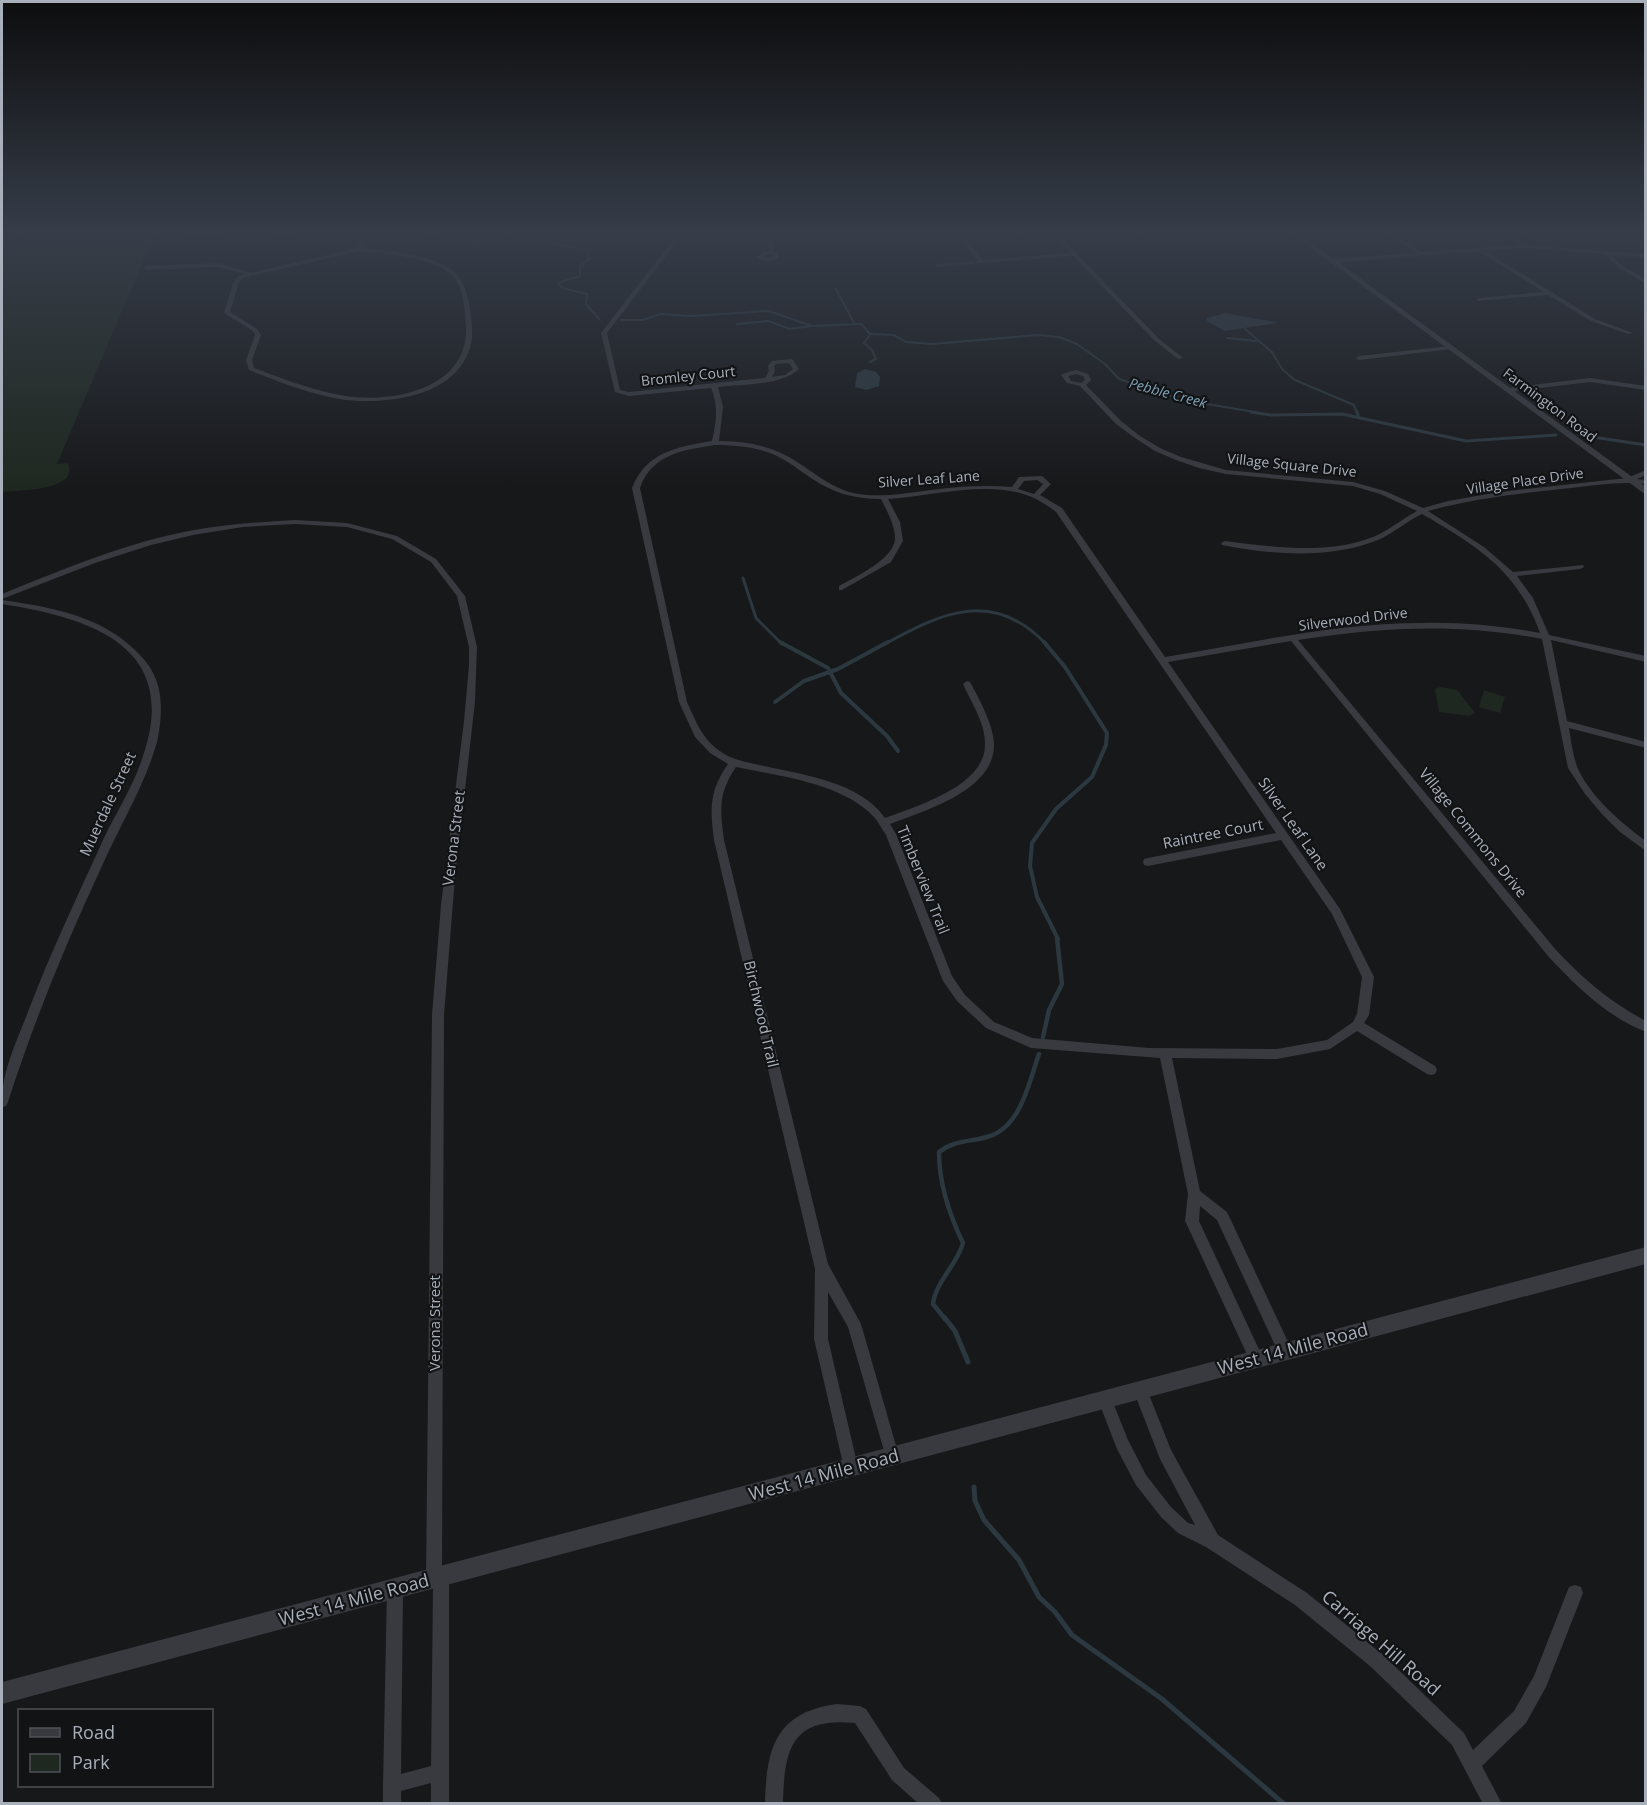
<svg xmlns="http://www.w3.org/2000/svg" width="1647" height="1805" viewBox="0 0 1647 1805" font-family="'Open Sans',sans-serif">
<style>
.green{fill:#1f2820}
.water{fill:#2c383f}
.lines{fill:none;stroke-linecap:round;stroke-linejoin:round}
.stream-far4{stroke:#2c383f;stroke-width:2}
.stream-far3{stroke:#2c383f;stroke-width:3}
.stream-far2{stroke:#2c383f;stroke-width:4}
.stream-far1{stroke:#2c383f;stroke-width:4.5}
.stream{stroke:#2c383f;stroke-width:5}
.minor{fill:#383a3f;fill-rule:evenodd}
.tertiary{fill:#383a3f;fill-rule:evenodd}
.labels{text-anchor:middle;stroke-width:4.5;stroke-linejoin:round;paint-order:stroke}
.far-street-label{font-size:14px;fill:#a9b0bb;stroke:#121315}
.far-water-label{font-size:14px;font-style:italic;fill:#7ea2b8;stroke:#121315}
.street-label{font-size:15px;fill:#a9b0bb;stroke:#121315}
.near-street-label{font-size:18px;fill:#a9b0bb;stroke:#121315}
</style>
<rect width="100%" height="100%" fill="#17181a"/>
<!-- green -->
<g class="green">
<path d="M155,233l-98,231 11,-1c12,28 -50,27 -66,29v-248z"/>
<path d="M1440,687l17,3 18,23 -6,3 -30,-4 -4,-23z"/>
<path d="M1484,690l21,7 -5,16 -21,-6z"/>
</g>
<!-- water -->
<g class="water">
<path d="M1225,313l50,9 2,1 -52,8 -18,-10v-3z"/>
<path d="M865,369l11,3 4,5 -1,9 -13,4 -11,-3 2,-14z"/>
</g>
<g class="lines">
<!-- stream-far4 -->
<g class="stream-far4">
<path d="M159,233l4,6 39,-6"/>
<path d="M210,233l32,5 56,-5"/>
<path d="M430,233l33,9 71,-2 52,10 4,8 -10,8v10l-22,7 4,5 25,6 -1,10 13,15"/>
<path d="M2,246l17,-13"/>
<path d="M836,289l18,34"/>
<path d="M621,320h22l18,-6 30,2 78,-5 43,15 49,-2 9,10"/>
<path d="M737,324l31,-3 22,8 22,-3"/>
<path d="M1245,329l27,23 10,17 13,11 59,25 3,8"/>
<path d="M870,334l24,1 12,7 26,2 106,-9 21,2 18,7 28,20 14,15 65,21 76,13"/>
<path d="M870,335l-6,8 8,7 4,9 -6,3"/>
<path d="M1227,338l29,3"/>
</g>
<!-- stream-far3 -->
<g class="stream-far3">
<path d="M1251,412l20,3 71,-1 124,27 90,-6"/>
<path d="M1357,412l2,6"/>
<path d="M1579,435l67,10"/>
<path d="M743,578l13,40 26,26"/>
<path d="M885,644c57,-32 109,-55 161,0"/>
</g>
<!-- stream-far2 -->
<g class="stream-far2">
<path d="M780,642l48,26 13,25 46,43 11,15"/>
<path d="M1044,642l21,25 42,66 -1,12 -14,32 -36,32 -24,34 -2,23 7,31 21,42"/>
<path d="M775,702l29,-21 34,-12 50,-27"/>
</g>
<!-- stream-far1 -->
<g class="stream-far1">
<path d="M1043,1037l6,-27 13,-26 -5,-46"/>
<path d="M945,1319l-12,-15c3,-23 24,-39 30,-61 -14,-29 -24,-59 -24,-91 15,-12 31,-10 48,-15 34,-9 42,-55 52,-83"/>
</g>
<!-- stream -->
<g class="stream">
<path d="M944,1317l11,14 13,31"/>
<path d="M974,1487l1,14 9,19 35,40 20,37 16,15 17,23 90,64 122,105"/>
</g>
<!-- minor -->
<g class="minor">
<path d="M358,233h6l-1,15c26,3 66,6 88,21 13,10 17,26 19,41 2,13 4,28 -1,41 -14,38 -60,49 -96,50 -43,2 -85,-16 -124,-31l-3,-10 9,-25 -2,-4 -29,-18 9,-30 5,-7 8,-2 -28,-7 -72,3 -3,-2 3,-2 72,-3 33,10 106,-25zM360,251c26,3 66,5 88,21 16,11 17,37 18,55 2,62 -72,76 -121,69 -31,-5 -61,-17 -91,-28l-2,-8 9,-25 -4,-6 -27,-17 9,-29 3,-5z"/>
<path d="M676,233h5l-11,18 -63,82 13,57 9,2 136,-14 4,-7 -1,-5 4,-5 19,-2 2,1 6,9c-18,17 -57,15 -81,18l5,20 -4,34c24,0 49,4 70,16 21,12 40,30 64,36 28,6 58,-1 86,-4 25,-3 48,-4 73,-2l7,-10 23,-1 9,8 -11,11 22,13 103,149c85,-14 171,-34 257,-34 40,-1 79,3 118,10 -22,-62 -63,-87 -118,-119 -15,7 -28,19 -44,26 -47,19 -107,15 -156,5l-1,-2 4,-2c48,6 102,14 148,-4 15,-6 29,-18 44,-26l-37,-17 -27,-8 -127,-12 -27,-6 -23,-8 -21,-9 -20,-13 -19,-14 -36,-38 -13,-3 -6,-8 1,-1 14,-4 12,4 3,6 -5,5 35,36 19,15 20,12 21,9 45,13 127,12 32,9 38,17 25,-7 51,-9 128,-14 19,-8v5l-9,4 9,1v4c-25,-3 -50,1 -75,4 -48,5 -96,10 -143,23l56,36 29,25 70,-7 1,2 -4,2 -63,7 16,22 16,37 97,21v6l-95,-22 16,81 79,21v6l-77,-20c2,13 4,29 9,41 14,29 42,53 68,72v10l-26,-19 -18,-18 -17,-20 -17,-26 -26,-129c-84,-16 -159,-12 -244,1l258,310c26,28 55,53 90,71v11c-39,-15 -70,-46 -98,-76l-257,-315 -123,21 172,247 34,68 -5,38 -5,8 71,43 2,4 -2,4 -4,1 -4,-1 -70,-43 -27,18 -53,10 -105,-1 28,133 27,21 63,134 2,5 -2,5 -5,2 -5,-2 -63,-136 -17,-14 -1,15 64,137 -2,5 -5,2 -5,-2 -64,-138 -2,-4 3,-27 -28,-136 -129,-10 -45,-20 -29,-27 -14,-20 -57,-146c-4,-6 -8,-14 -13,-19 -32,-33 -94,-40 -137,-49 -18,26 -16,43 -12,73l104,424 33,60 38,132 -2,5 -5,2 -5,-2 -39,-134 -20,-35v47l30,128 -3,5 -5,3 -5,-3 -31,-133 1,-70 -101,-429c-4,-31 -5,-49 14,-76l-18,-11 -15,-16 -16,-35 -47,-214c14,-36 45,-41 80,-47 4,-18 7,-35 -1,-53l-82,8 -14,-4 -14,-59 65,-84zM789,363l4,6 -8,6 -13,2 3,-6 -1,-5 2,-2zM1076,374l7,2 2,4 -4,3 -10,-2 -3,-5zM715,445c20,0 41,2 60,10 13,6 24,15 36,23 22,15 43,21 70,21 6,12 14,26 14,40 -1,20 -40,38 -56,47v4h3l49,-28 12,-21 -3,-19 -12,-23c46,-3 106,-21 148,0 7,4 14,8 20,13l220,321 -128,25 -4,1 -1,3 1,3 4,1 133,-26 51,74 30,63 -5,37 -4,8 -26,18 -50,9 -128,-1 -117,-10 -38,-16 -29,-27 -13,-19 -56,-142 -6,-10c34,-13 103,-33 104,-78 1,-18 -15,-48 -24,-64l-3,-1 -4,3c8,18 23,40 22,61 0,41 -68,61 -100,73 -25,-36 -81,-43 -121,-52 -17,-4 -34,-6 -47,-17 -16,-12 -22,-30 -30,-47l-47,-214c12,-34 43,-38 75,-43zM1037,480l6,4 -9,10 -16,-5 6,-8z"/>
<path d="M763,233h6l6,14 -2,5 5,1 1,5 -13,4 -10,-5 8,-5h4l1,-5zM767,255h7v1l-8,2 -3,-1z"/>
<path d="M956,233h5l22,27 87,-7 -10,-12 -2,-8h5l3,8 10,12 83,86 24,19 -5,1 -23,-18 -82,-85 -138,11 2,-3 41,-3z"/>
<path d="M1131,233h12l1,1 -3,2z"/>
<path d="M1386,233h6l30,19 97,-7 -15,-12h6l15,12 121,9v4l-35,-3 9,9 26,15v5l-30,-18 -11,-12 -81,-6 -39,3 110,68 38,14 -5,1 -37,-13 -43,-26 -71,6 -1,-1 3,-2 65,-6 -66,-41 -146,12 -3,-2 3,-2 84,-6z"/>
<path d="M1450,346l2,1v2l-93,11 -3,-2 3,-2z"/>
<path d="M1590,378l56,8v4l-56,-8 -82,10 -3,-2 3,-2z"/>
<path d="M295,520l52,3 50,13 39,23 29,37 12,51 -2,55 -20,175 -11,138 -2,554 5,2 2,6v227h-18v-21l-30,8v13h-18v-19l4,-195 2,-6 6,-2 6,2 2,6 -2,184 30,-8 2,-179 -5,-2 -2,-6 6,-564 9,-110 23,-184 5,-56v-18l-12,-51 -26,-34 -39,-23 -45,-12 -52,-3 -52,3 -50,8 -42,10 -56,18 -93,36v-5c62,-25 125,-52 192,-64 34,-6 67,-8 101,-10z"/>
<path d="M2,600c48,7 97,15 133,50 6,6 13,13 17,21 12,21 10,48 5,71 -12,43 -37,83 -55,124 -36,77 -68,155 -94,236l-2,4 -4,1c-2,-30 13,-62 24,-90 23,-61 51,-120 78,-179 13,-27 30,-53 39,-82 38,-111 -54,-138 -141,-152z"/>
<path d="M1141,1385l5,2 25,63 47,85 89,58 75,61 82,79 9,17 41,-39 20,-35 35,-89 6,-2 6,2 2,6 -37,94 -20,36 -44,43 20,38h-19l-31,-59 -82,-79 -75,-61 -89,-58 -28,-14 -17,-16 -25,-32 -19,-36 -19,-49 2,-5 5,-2 5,2 18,45 18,35 25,32 17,16 7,2 -35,-66 -26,-67 2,-5z"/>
<path d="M837,1704l23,2 6,3 38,59 35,30 3,6h-23l-27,-24 -37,-57c-63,-6 -71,25 -72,81h-18c1,-56 11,-92 72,-100z"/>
</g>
<!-- tertiary -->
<g class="tertiary">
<path d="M1291,233h7l348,254v8z"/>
<path d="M1646,1247v17l-1644,440v-22z"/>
</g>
</g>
<!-- sky -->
<linearGradient id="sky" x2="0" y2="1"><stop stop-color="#0d0d0e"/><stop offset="0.48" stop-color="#363d49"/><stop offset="1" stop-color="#363d49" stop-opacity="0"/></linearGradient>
<rect width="1647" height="486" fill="url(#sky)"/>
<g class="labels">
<!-- far-street labels -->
<g class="far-street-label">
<text transform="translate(688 376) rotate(-6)" y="5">Bromley Court</text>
<text transform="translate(1550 405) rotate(37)" y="5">Farmington Road</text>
<text transform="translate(1292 465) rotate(6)" y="5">Village Square Drive</text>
<text transform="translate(929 479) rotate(-4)" y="5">Silver Leaf Lane</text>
<text transform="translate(1525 481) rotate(-8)" y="5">Village Place Drive</text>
<text transform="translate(1353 619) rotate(-7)" y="5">Silverwood Drive</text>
</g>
<!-- far-water labels -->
<g class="far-water-label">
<text transform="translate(1168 393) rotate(15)" y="5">Pebble Creek</text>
</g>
<!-- street labels -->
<g class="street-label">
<text transform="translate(108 804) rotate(-65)" y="5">Muerdale Street</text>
<text transform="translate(1293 824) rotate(55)" y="5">Silver Leaf Lane</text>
<text transform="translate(1473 833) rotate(51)" y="5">Village Commons Drive</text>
<text transform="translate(1213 834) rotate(-11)" y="5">Raintree Court</text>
<text transform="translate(454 838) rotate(-83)" y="5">Verona Street</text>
<text transform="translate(923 880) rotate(68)" y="5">Timberview Trail</text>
<text transform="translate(761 1014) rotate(77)" y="5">Birchwood Trail</text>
<text transform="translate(435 1323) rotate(-90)" y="5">Verona Street</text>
</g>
<!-- near-street labels -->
<g class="near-street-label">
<text transform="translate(1293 1349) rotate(-15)" y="6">West 14 Mile Road</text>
<text transform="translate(824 1475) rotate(-15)" y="6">West 14 Mile Road</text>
<text transform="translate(354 1600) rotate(-15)" y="6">West 14 Mile Road</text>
<text transform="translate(1381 1643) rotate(41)" y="6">Carriage Hill Road</text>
</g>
</g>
<!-- border -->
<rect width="1647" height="1805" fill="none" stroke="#a9b0bb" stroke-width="6"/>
<!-- legend -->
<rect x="18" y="1709" width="195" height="78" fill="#121315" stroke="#4e5257" stroke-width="1.5"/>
<rect x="30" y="1728" width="30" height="9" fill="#383a3f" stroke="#4e5257" stroke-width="1.5"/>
<text x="72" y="1739" font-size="18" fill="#a9b0bb">Road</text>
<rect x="30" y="1754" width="30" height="18" fill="#1f2820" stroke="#4e5257" stroke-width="1.5"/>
<text x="72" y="1769" font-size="18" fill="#a9b0bb">Park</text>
</svg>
